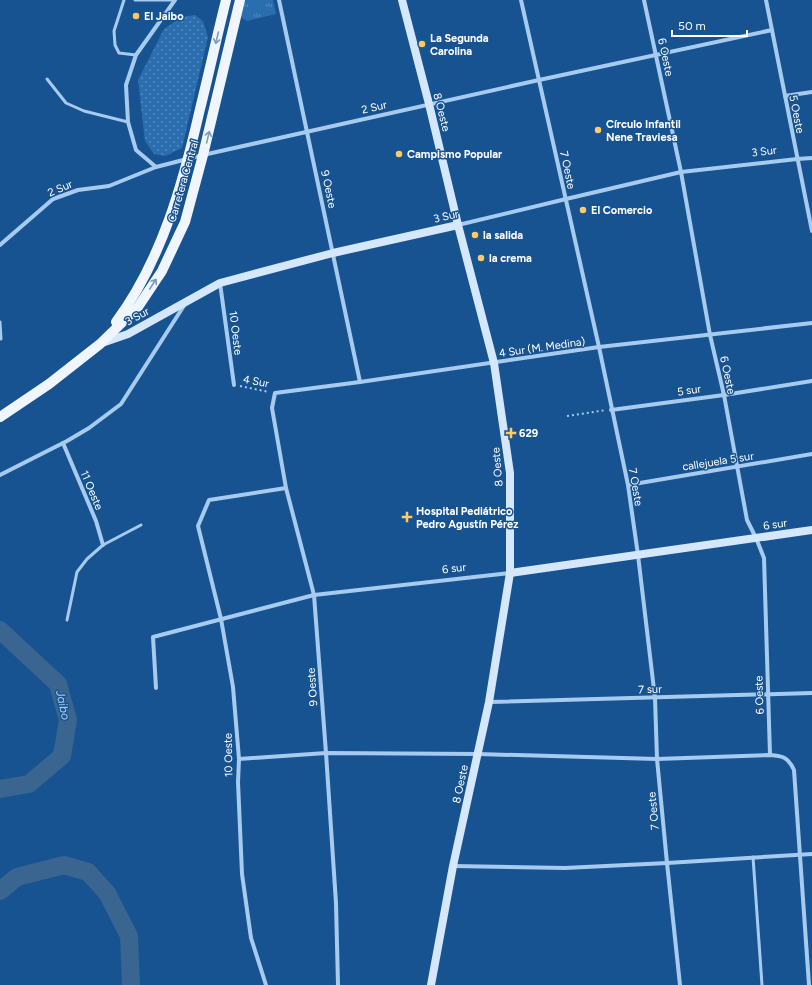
<svg xmlns="http://www.w3.org/2000/svg" width="812" height="985" viewBox="0 0 812 985" font-family="Figtree,sans-serif">
<style>
.grass{fill:url(#grass-dots)}
.park{fill:url(#park-tufts)}
.lines{fill:none;stroke-linecap:round;stroke-linejoin:round}
.river{stroke:#3a6591;stroke-width:18}
.path{stroke:#a6cbef;stroke-width:2;stroke-dasharray:2 3;stroke-linecap:butt}
.lane{stroke:#a6cbef;stroke-width:3}
.street{stroke:#a6cbef;stroke-width:4}
.secondary{stroke:#d4e7fb;stroke-width:8}
.primary{stroke:#eff6ff;stroke-width:10}
.oneway{stroke:#799cc2}
.poi-dot{fill:#ffca65;stroke:#185391;stroke-width:1.5}
.labels{text-anchor:middle;stroke-width:3;stroke-linejoin:round;paint-order:stroke}
.poi-label{font-size:11px;font-weight:bold;fill:#fff;stroke:#185391;text-anchor:start}
.street-label{font-size:11px;fill:#fff;stroke:#185391}
.water-label{font-size:12px;font-style:italic;fill:#b2d5f6;stroke:#185391}
</style>
<defs>
<pattern id="grass-dots" width="8" height="8" patternUnits="userSpaceOnUse"><rect width="8" height="8" fill="#2b6eaf"/><path d="M2 2h.1M6 6h.1" fill="none" stroke="#558bbf" stroke-width="1.8" stroke-linecap="round"/></pattern>
<pattern id="park-tufts" width="24" height="20" patternUnits="userSpaceOnUse"><rect width="24" height="20" fill="#2b6eaf"/><path d="M3 7l-1-3M5 7V3M7 7l1-3M15 17l-1-3M17 17v-4M19 17l1-3" fill="none" stroke="#558bbf"/></pattern>
</defs>
<rect width="100%" height="100%" fill="#185391"/>
<!-- grass -->
<path class="grass" d="M195,15l8,6 5,16 -26,111 -17,8 -11,-2 -9,-13 -7,-61 26,-51 18,-12z"/>
<!-- park -->
<path class="park" d="M245,0h28l3,14 -29,7 -6,-4z"/>
<g class="lines">
<!-- river -->
<g class="river">
<path d="M0,630l58,54 10,36 -6,36 -33,28 -29,5"/>
<path d="M0,891l17,-14 47,-12 24,7 19,21 22,43 2,49"/>
</g>
<!-- path -->
<g class="path">
<path d="M240,386l29,6"/>
<path d="M567,416l39,-6"/>
</g>
<!-- lane -->
<g class="lane">
<path d="M124,0l-10,31 1,14 4,8 17,2"/>
<path d="M135,0h40"/>
<path d="M47,79l19,24 18,8 44,11"/>
<path d="M0,322l1,17"/>
<path d="M67,620l10,-48 10,-13 16,-14 38,-20"/>
<path d="M753,857l9,128"/>
</g>
<!-- street -->
<g class="street">
<path d="M279,0l81,382"/>
<path d="M521,0l78,347 29,138 10,70 17,143 2,61 10,104 13,122"/>
<path d="M644,0l37,172 29,163 14,60 23,125 9,18 8,20 6,197"/>
<path d="M766,0l46,231"/>
<path d="M785,96l27,-4"/>
<path d="M156,167l-20,-17 -8,-28 -2,-37 10,-30 39,-55"/>
<path d="M458,225l108,-26 115,-27 116,-13 15,-1"/>
<path d="M0,245l53,-46 25,-9 31,-4 47,-19 47,-12 336,-75 233,-50"/>
<path d="M220,283l14,102"/>
<path d="M611,410l113,-15 88,-14"/>
<path d="M63,443l33,78 7,24"/>
<path d="M0,475l67,-34 22,-13 32,-24 64,-100"/>
<path d="M628,485l184,-31"/>
<path d="M156,688l-3,-51 161,-42 196,-22"/>
<path d="M489,702l323,-9"/>
<path d="M239,759l87,-6 152,1 179,5 113,-4c13,1 18,2 24,15l15,215"/>
<path d="M453,866l112,2 102,-5 145,-9"/>
<path d="M266,985l-15,-47 -9,-64 -4,-92 1,-23 -6,-72 -12,-68 -23,-93 11,-26 77,-12"/>
<path d="M338,985l-2,-82 -10,-150 -12,-158 -28,-107 -14,-80 3,-15 85,-11 239,-35 213,-24"/>
</g>
<!-- secondary -->
<g class="secondary">
<path d="M402,0l27,104 29,121 36,138 16,110v100l-21,129 -36,164 -22,119"/>
<path d="M102,343l26,-9 92,-51 113,-30 125,-28"/>
<path d="M510,573l302,-43"/>
</g>
<!-- primary -->
<g class="primary">
<path d="M116,322c46,-62 67,-139 84,-213 9,-36 17,-73 26,-109"/>
<path d="M0,417l49,-33 51,-40 38,-37 24,-36 23,-49 18,-67 37,-155"/>
</g>
</g>
<!-- one-way arrows -->
<defs><path id="oneway-shaft" d="M-6 0H5M1.5-3L5.5 0L1.5 3" fill="none" stroke-width="1.6" stroke-linecap="round" stroke-linejoin="round"/></defs>
<g class="oneway">
<use href="#oneway-shaft" transform="translate(217 38) rotate(103)"/>
<use href="#oneway-shaft" transform="translate(208 137) rotate(-77)"/>
<use href="#oneway-shaft" transform="translate(153 284) rotate(-57)"/>
</g>
<!-- markers -->
<g class="poi-dot">
<circle cx="136" cy="16" r="4"/>
<circle cx="422" cy="44" r="4"/>
<circle cx="598" cy="130" r="4"/>
<circle cx="399" cy="154" r="4"/>
<circle cx="583" cy="210" r="4"/>
<circle cx="475" cy="235" r="4"/>
<circle cx="481" cy="258" r="4"/>
<path d="M509 427h4v4h4v4h-4v4h-4v-4h-4v-4h4z"/>
<path d="M405 511h4v4h4v4h-4v4h-4v-4h-4v-4h4z"/>
</g>
<g class="labels">
<!-- poi labels -->
<g class="poi-label">
<text x="144" y="20">El Jaibo</text>
<text x="430" y="42">La Segunda<tspan x="430" dy="13">Carolina</tspan></text>
<text x="606" y="128">Círculo Infantil<tspan x="606" dy="13">Nene Traviesa</tspan></text>
<text x="407" y="158">Campismo Popular</text>
<text x="591" y="214">El Comercio</text>
<text x="483" y="239">la salida</text>
<text x="489" y="262">la crema</text>
<text x="519" y="437">629</text>
<text x="416" y="515">Hospital Pediátrico<tspan x="416" dy="13">Pedro Agustín Pérez</tspan></text>
</g>
<!-- street labels -->
<g class="street-label">
<text transform="translate(666 57) rotate(78)" y="4">6 Oeste</text>
<text transform="translate(374 107) rotate(-13)" y="4">2 Sur</text>
<text transform="translate(442 112) rotate(76)" y="4">8 Oeste</text>
<text transform="translate(797 114) rotate(79)" y="4">5 Oeste</text>
<text transform="translate(764 151) rotate(-7)" y="4">3 Sur</text>
<text transform="translate(568 170) rotate(78)" y="4">7 Oeste</text>
<text transform="translate(183 181) rotate(-74)" y="4">Carretera Central</text>
<text transform="translate(60 188) rotate(-23)" y="4">2 Sur</text>
<text transform="translate(329 189) rotate(78)" y="4">9 Oeste</text>
<text transform="translate(446 216) rotate(-13)" y="4">3 Sur</text>
<text transform="translate(137 316) rotate(-29)" y="4">3 Sur</text>
<text transform="translate(236 333) rotate(83)" y="4">10 Oeste</text>
<text transform="translate(542 347) rotate(-8)" y="4">4 Sur (M. Medina)</text>
<text transform="translate(728 375) rotate(78)" y="4">6 Oeste</text>
<text transform="translate(256 381) rotate(11)" y="4">4 Sur</text>
<text transform="translate(689 390) rotate(-8)" y="4">5 sur</text>
<text transform="translate(718 461) rotate(-9)" y="4">callejuela 5 sur</text>
<text transform="translate(497 467) rotate(-95)" y="4">8 Oeste</text>
<text transform="translate(636 487) rotate(80)" y="4">7 Oeste</text>
<text transform="translate(92 490) rotate(67)" y="4">11 Oeste</text>
<text transform="translate(775 524) rotate(-8)" y="4">6 sur</text>
<text transform="translate(454 568) rotate(-7)" y="4">6 sur</text>
<text transform="translate(312 687) rotate(-94)" y="4">9 Oeste</text>
<text transform="translate(650 689) rotate(-2)" y="4">7 sur</text>
<text transform="translate(759 695) rotate(-92)" y="4">6 Oeste</text>
<text transform="translate(228 755) rotate(-91)" y="4">10 Oeste</text>
<text transform="translate(460 784) rotate(-78)" y="4">8 Oeste</text>
<text transform="translate(653 811) rotate(-95)" y="4">7 Oeste</text>
</g>
<!-- water labels -->
<g class="water-label">
<text transform="translate(63 705) rotate(78)" y="4">Jaibo</text>
</g>
</g>
<!-- scale -->
<path d="M672 30v6h75v-6" fill="none" stroke="#ffffff" stroke-width="2"/>
<text x="678" y="30" font-size="12" fill="#ffffff" stroke="#185391" stroke-width="3" paint-order="stroke">50 m</text>
</svg>
